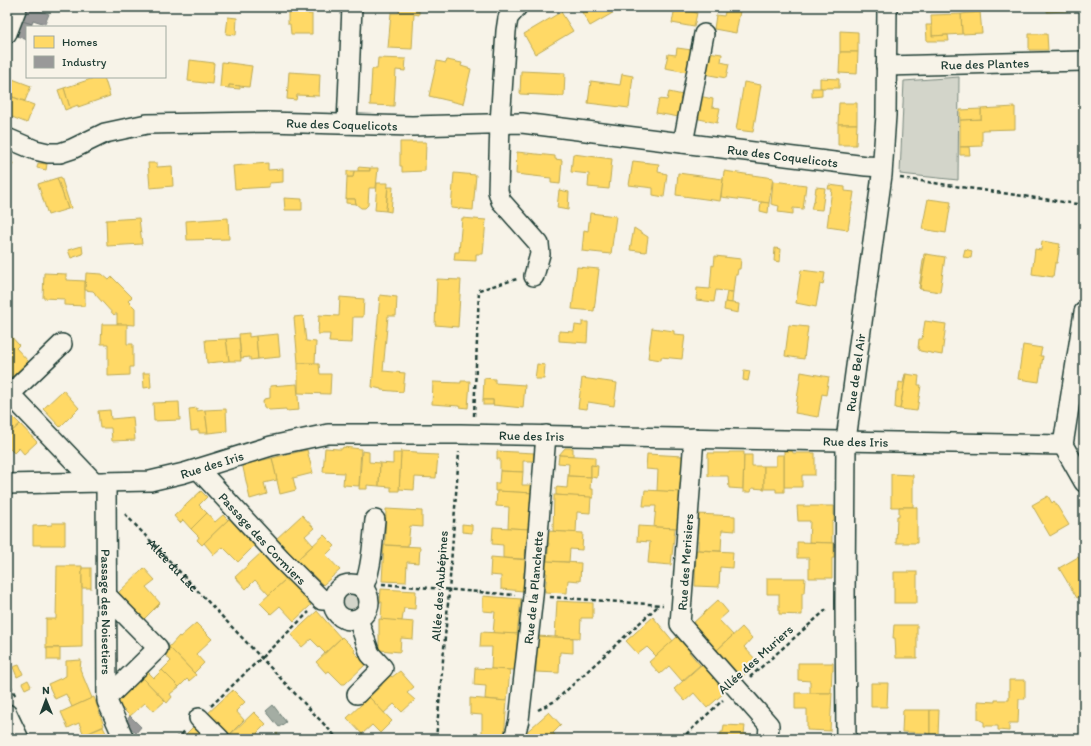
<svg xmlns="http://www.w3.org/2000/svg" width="1091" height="746" viewBox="0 0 1091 746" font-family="Itim,sans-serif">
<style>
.green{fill:#d3d5ca;stroke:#79897f}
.water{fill:#a4ada3;stroke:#6f8077}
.homes{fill:#ffd966;stroke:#bcaa57}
.industry{fill:#999;stroke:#747d7b}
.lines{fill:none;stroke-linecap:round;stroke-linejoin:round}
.minor-casing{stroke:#1f3d34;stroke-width:22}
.path{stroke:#1f3d34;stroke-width:2.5;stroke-dasharray:4 3;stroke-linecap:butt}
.minor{stroke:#f7f3e8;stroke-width:19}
.labels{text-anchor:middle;stroke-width:4;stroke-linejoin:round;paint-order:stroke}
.street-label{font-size:13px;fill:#1f3d34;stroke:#f7f3e8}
</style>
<rect width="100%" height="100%" fill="#f7f3e8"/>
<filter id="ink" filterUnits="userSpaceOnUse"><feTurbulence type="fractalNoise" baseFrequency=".025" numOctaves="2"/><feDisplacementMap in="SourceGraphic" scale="8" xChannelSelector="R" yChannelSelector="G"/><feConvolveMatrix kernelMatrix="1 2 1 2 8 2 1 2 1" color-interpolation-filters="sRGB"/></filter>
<g filter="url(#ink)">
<!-- green -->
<g class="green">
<path d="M959,77l-1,103 -58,-6 4,-93z"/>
<circle cx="350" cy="602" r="11"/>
</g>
<!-- water -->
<path class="water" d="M273,705l13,17 -7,5 -13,-16z"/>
<!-- homes -->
<g class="homes">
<path d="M288,7h20v7h4v20h-21l-1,-10h-2z"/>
<path d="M400,7h19v8l-5,-1 -2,35 -24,-1 3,-35h8z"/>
<path d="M579,7h44l-33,19z"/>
<path d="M675,7h15l-1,4 8,2 -3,14 -22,-4z"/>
<path d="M1047,7h37v3l-37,2z"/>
<path d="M726,8l14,3 -4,22 -22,-4 2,-14 8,1z"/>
<path d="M561,12l12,19 -38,23 -11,-20z"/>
<path d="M980,12l2,21 -20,1 -1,-20z"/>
<path d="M961,14l1,20 -30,2 -1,-21z"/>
<path d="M228,17l9,1 -1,17 -10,-1z"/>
<path d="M926,25h6v11l16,-1 1,6h-22z"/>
<path d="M840,31l18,1v20h-18z"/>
<path d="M1029,34h18l1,16h-19z"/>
<path d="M677,48l15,2 -5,22 -22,-4 3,-14 8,1z"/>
<path d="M708,52l14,2 -1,8 8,2 -3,14 -22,-4z"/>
<path d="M840,52h18l-1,22 -18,-1z"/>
<path d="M378,58l28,1 -1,12 -9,-1 -2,36 -24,-1 2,-36h5z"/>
<path d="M190,60l24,3 -2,21 -24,-3z"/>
<path d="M447,60l15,3 -1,3 10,3 -8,35 -34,-8 8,-35 9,2z"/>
<path d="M222,62l30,4 -3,21 -20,-2v3l-9,-1z"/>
<path d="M521,71l44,2 -1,23 -44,-2z"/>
<path d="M289,72l31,2 -1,22 -22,-1 -1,5 -9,-1z"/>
<path d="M622,74l11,2 -4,32 -41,-5 3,-22 29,4z"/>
<path d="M7,77l24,9 -6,15 -18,-6z"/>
<path d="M97,77h7l6,19 -32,11v-2l-8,3 -6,-20z"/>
<path d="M820,78l19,1v9h-19z"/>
<path d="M744,82l17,3 -8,47 -17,-2z"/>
<path d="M229,85l11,1v3l-11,-1z"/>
<path d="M64,88l6,20 -5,2 -7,-20z"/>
<path d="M812,88h10v8l-10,1z"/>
<path d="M669,92l14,3 -4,22 -23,-4 3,-14 8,1z"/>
<path d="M7,95l27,10 -7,18 -20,-8z"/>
<path d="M699,96l14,3 -1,8 8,1 -3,15 -22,-5z"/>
<path d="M839,103h18v21h-19z"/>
<path d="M1015,107v22l-33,1v16l-22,1v-27l21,-1v-10z"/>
<path d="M981,109v10l-21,1v-10z"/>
<path d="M838,124h19l-1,21h-18z"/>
<path d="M400,142h26l-1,29 -23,1v-6h-2z"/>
<path d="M960,147h9l1,8h-10z"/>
<path d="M517,152l38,4v3l7,1 -2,24 -9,-1v-5l-35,-4z"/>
<path d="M573,154l39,5 -3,30 -21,-2 1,-13 -18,-2z"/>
<path d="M7,161l6,2 -6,16z"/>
<path d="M633,161l26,3 -1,8 9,2 -3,23 -11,-2v-7l-24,-3z"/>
<path d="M38,163l9,1 -1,6 -9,-2z"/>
<path d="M148,163h9v4l15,-1 1,20 -23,2z"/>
<path d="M268,163v7l15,-1v13l-14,1v4l-34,2 -2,-23z"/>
<path d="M358,167l12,1v3h-12z"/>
<path d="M370,168h8l-2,20h-7l-1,17 -3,3h-4l-5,-4 -1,-5h-9l1,-22h6l1,-6h16z"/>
<path d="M347,171h7l-1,6h-6z"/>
<path d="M724,171l49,7 -4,25 -48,-6z"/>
<path d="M454,173l22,2 -3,35 -22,-2z"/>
<path d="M678,173l45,6 -3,22 -44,-6z"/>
<path d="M61,177l10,31 -3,1 -11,-31z"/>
<path d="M57,178l11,31 -20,6 -10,-31z"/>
<path d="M773,181l33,4 -3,24 -10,-1v6l-15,-2 1,-6 -8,-2z"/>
<path d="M377,183h11l-2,28 -11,-1z"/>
<path d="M829,185l16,2v4l9,1 -6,38 -21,-3 5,-38h-4z"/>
<path d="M388,187h5l-2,25 -5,-1z"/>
<path d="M816,187l9,1 -3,22 -11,-1 2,-7h1z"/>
<path d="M559,190l10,2 -1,18 -11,-2z"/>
<path d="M284,198l18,1v11h-17z"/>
<path d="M346,199h9l1,5 -10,-1z"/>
<path d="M928,199l23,3 -5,31 -24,-4z"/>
<path d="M761,202l8,1 -1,10 -8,-2z"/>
<path d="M590,213l26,3 -5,38 -29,-3 2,-21 4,1z"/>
<path d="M139,218l3,26 -35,2 -1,-26z"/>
<path d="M228,218l1,21 -42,1 -1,-19z"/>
<path d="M462,218l24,2 -3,34h-7v7l-22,-1 1,-8h4z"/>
<path d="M634,228l14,9 -2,15 -16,-2z"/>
<path d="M1042,241l18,3 -3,19h-2l-2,14 -21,-3 3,-25 6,1z"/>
<path d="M82,246l1,8 -12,4 -3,-8z"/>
<path d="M775,248l6,1 -1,13 -6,-1z"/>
<path d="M965,249l7,2 -1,7 -8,-1z"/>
<path d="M924,254h2l-6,35 -1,-1z"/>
<path d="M926,254l19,3 -5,35 -20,-3z"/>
<path d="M715,256l26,3 -1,10h-2l-1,6h-2l-2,17 -17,-2 -2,12 -18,-2 1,-12 13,1 2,-24 2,1z"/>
<path d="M577,267l22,2 -5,42 -22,-2z"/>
<path d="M801,270l24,3 -2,12 -3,-1 -4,23 -20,-4z"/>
<path d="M44,273l22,1v6l19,1v25l-21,-1v-6l-21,-1z"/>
<path d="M86,273l16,1 7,6 3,-3 20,20 -4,4 7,7v17l-18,-1v-10h-2l-1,1 -19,-21v-1l-2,-2 -8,-1z"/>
<path d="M437,279l24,1 -3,47 -23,-2z"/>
<path d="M727,292h6l-1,11 -7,-1z"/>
<path d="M380,295l17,2 -1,19h-8l-5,55 22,2 -2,19 -22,-2v-1l-9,-2z"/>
<path d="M340,297l24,2 -1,18h-10l-1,26 -23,-1 1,-8h-12l1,-19 20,1z"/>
<path d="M725,302l14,2 -1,9 -14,-3z"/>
<path d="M303,316l3,25 10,1 -1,21h-17l-4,-46z"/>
<path d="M925,321l21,3 -4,31 -22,-4 -2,-3 1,-9h3z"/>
<path d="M582,322h6v3l-1,18 -28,-2v-10l15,1 1,-7 7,1z"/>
<path d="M102,324h25v20h6v23h-3v8l-22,1v-32h-7z"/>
<path d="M789,325l19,2 -4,32 -19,-3z"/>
<path d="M652,328l22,3v3l11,1 -3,24 -21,-2v3l-13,-2z"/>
<path d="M7,332l12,13 -3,3 13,14 -17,15 -5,-5z"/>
<path d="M249,333v4l7,-1 2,23 -8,1v-3l-9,1 -2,-24z"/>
<path d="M278,334l2,23 -22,2 -2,-23z"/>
<path d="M239,338l2,23h-12l-3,-22z"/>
<path d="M226,339l3,22 -22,2 -2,-23z"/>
<path d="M1023,345l19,3 -2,8h3l-4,26 -21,-3z"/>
<path d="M298,363l21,1 1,10h11l-1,20 -32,-1z"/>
<path d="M537,364l8,1 -1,14h-9z"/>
<path d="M744,370l6,1 -2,10 -5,-1z"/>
<path d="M801,372l28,5 -3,18 -4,-1 -4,23 -23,-4z"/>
<path d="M143,373h7l1,14 -7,1z"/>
<path d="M905,374h1l-6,35 -5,-1 1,-17h2l1,-9 4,1z"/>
<path d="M906,374l13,2 -1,9h3l-4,26 -17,-2z"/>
<path d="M484,378l11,1v4l30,2 -2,23 -30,-3v-5h-10z"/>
<path d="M582,378l35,5 -3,23 -26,-4 -1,7 -9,-1z"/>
<path d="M461,381h9l-2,27 -9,-1v-1l-27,-2 1,-22 28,1z"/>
<path d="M297,384l2,26 -13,1v-2l-17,1 -5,-3 -1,-5 1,-3 6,-1v-12z"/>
<path d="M63,390l16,18 -19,19 -17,-18z"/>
<rect x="483" y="400" width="10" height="5"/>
<path d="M179,402l1,18 -26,1 -1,-18z"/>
<path d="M197,408v3l8,-1 3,23h-9v-3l-8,1 -2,-22z"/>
<path d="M226,409l1,22 -19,2 -3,-23z"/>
<path d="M110,410l1,9 22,-2 2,23 -23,1 -1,-13h-11l-2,-17z"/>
<path d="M7,411l13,13 -13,12z"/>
<path d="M20,424l17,18 -13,12 -5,-6 -5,5 -7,-7v-10z"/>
<path d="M343,447l18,2 -2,37 -16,-1 1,-12 -21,-1 2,-24 13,1h4z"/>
<path d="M565,448h8v8l-14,-1z"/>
<path d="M307,450l6,23 -20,5 3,12 -16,4 -8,-36z"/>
<path d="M362,451l7,1v10l11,1 -1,23 -12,-1v4h-8z"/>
<path d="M401,451l16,1v2l21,1 -2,23 -21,-1 -1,13 -15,-1z"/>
<path d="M497,451l37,2v8h-11v11l-23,-1v-12h-3z"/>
<path d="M784,451h8l1,2h22v22h-13v12h-18z"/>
<path d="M729,452h15l-1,37 -14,-1 -1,-12h-20v-23h21z"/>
<path d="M393,453h8l-2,38h-8v-4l-12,-1 1,-23 13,1z"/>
<path d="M647,454l36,2v20h-2l-1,16 -23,-1 1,-21 -12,-1z"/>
<path d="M559,455l36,2v9l-4,-1v12l-23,-1 1,-12 -11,-1z"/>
<path d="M744,455h8v11h12v23l-12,-1 -1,4h-8z"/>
<path d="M776,455h8v37h-8v-3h-12v-23h12z"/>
<path d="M272,458l5,22 -13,3 3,11 -17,5 -8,-36 8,-2v2z"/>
<path d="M591,465l7,1 -1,12 -6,-1z"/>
<path d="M500,471l23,1 -1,13h10v8l-37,-2v-8h4z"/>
<path d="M891,474l22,1v32h-22z"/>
<path d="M568,476l23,1 -1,12h3v9l-37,-3v-8l11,1z"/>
<path d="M645,490l36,2 -3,36 -24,-1 2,-21h-13z"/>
<path d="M201,491l6,6 -8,8 8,8 -16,16 -8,-9 -3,3 -6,-7z"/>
<path d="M497,491l37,2 -3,36 -23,-1 1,-21 -13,-1z"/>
<path d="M554,495l37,2 -1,16 -13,-1 -1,21 -23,-2z"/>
<path d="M1048,496l4,7 2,-2 15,24 -19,11 -18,-31z"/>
<path d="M797,506h37v15l-2,1v21l-23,-1 1,-21h-12z"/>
<path d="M899,507h18v36h-21l1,-27h2z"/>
<path d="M386,509l36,2v16l-12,-1 -2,20 -23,-1z"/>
<path d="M207,513l8,9 8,-7 5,5 -26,25 -5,-5 2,-3 -8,-8z"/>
<path d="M698,514l37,2v15l-13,-1 -1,21 -23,-1z"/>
<path d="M302,515l12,13 -9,8 8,9 -16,15 -21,-21z"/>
<path d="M230,518l25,27 -17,17 -15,-15 -9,8 -10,-12z"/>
<path d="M52,523h13v22h-32v-19l19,-1z"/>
<path d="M462,524l10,1v8l-10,-1z"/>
<path d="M638,526l37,2 -4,37 -23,-2 2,-21 -13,-1z"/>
<path d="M493,527l36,2 -1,13h-2l-1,17 -22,-1v-13l-11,-1z"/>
<path d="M547,531l36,2 -1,17 -12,-1 -1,13 -22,-1 2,-18h-2z"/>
<path d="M324,535l11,11 -9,9 14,15 -17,15 -12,-12 -1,1 -13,-14z"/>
<path d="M797,542l37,1v15h-2v20h-23v-20h-12z"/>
<path d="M384,545l36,2 -1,16 -12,-1 -1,20 -24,-1z"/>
<path d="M696,550l37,2 -1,16 -12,-1 -1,20 -24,-1z"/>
<path d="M262,552l14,14 -2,1 12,12 -17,16 -14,-15 -9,9 -11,-12z"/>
<path d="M491,557l36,3 -1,12h-2l-1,19 -22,-2v-13l-11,-1z"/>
<path d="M1078,557l6,10v27l-7,4 -18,-30z"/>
<path d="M546,561l35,2 -1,18 -12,-1 -1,13 -22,-1 2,-19h-3z"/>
<path d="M57,566h25v81l-36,1v-29h10z"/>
<rect x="82" y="568" width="9" height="20"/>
<path d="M144,568l11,12 -9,7 14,16 -16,16 -26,-26z"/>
<rect x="894" y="572" width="23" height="31"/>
<path d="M287,578l24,27 -17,16 -14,-15 -9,8 -11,-11z"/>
<path d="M767,578h38l-1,15h-2v22l-23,-1v-20h-12z"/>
<path d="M381,589l35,2 -1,18 -11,-1 -2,13 -21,-1 1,-18h-2z"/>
<path d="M483,596l38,3 -4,35 -24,-1 2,-21 -12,-1z"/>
<path d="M718,600l10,12 -9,8 14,15 -17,16 -25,-26z"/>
<path d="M557,601l36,2v15h-12l-1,20 -25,-1z"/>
<path d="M317,611l24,27 -16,15 -14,-14 -9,8 -11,-12z"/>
<path d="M653,617l20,24 -17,15 -9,-9 -9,7 -12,-13z"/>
<path d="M379,619l35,3 -1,17 -12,-1 -1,14 -21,-2z"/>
<path d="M196,623l16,16 -16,15 8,9 -10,10 -25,-26 10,-11 1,1z"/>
<path d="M894,625h23v33h-21l-1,-20h-2z"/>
<path d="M742,627l10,11 -8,9 14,15 -17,16 -26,-26z"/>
<path d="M481,632l37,2 -3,36 -24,-1 1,-22h-12z"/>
<path d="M536,636l37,2v15l-13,-1 -1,21 -23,-1z"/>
<path d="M342,637l13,13 -1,2 12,12 -21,20h-3l-13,-13 -3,2 -10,-11z"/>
<path d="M677,637l13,14 -1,1 11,13 -18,16 -13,-15 -9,8 -11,-12z"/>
<rect x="47" y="648" width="13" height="12"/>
<path d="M170,648l26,27 -7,6 -2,-2 -8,8 -17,-17 9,-9 -7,-8z"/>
<path d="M81,660l-1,9 12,29 -20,9 -6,-13 -11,5 -7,-15 18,-8v-15z"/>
<path d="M798,663h35v8h-1l-1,22h-21v-12l-12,-1z"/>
<path d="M702,664l23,28 -18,16 -13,-15 -9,8 -11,-12z"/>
<path d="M19,665l4,9 -6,3 -4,-10z"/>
<path d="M475,668l35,2 -3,31 -22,-2 1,-13 -12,-1z"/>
<path d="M162,670l17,17 -9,7 2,3 -5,6 -26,-27 6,-5 7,7z"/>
<path d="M400,671l14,16 -7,6 8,7 -13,12 -8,-8 -10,9 -15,-16 13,-12 -1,-2 3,-3 6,-5 2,2z"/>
<path d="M140,675l25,26 -11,10 -9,-8 -15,13 -16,-16z"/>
<path d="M28,680l3,6 -6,3 -3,-6z"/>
<path d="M1009,680h16v19h-6l-1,24h-9v8l-11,-1v-4h-14v-4l-6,-3v-18l17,1v-2h14z"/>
<path d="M871,683h17l-1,24h-16z"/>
<path d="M233,690l12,12 -9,9 8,9 -15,15 -22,-21z"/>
<rect x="1081" y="692" width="3" height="27"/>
<path d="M795,693h37l-2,38 -23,-1v-21h-12z"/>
<path d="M368,696l24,25 -12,12 -8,-8 -10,9 -15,-16 16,-15 -1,-2z"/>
<path d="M94,697l10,29 -20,9 -5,-12 -11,5 -7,-16z"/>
<path d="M470,698l37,3 -3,36 -22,-1v-21l-12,-1z"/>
<path d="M903,710h27v26h-3v-3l-25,-1z"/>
<path d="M930,710h9l-1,26h-8z"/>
<path d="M254,712l12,12 -9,9 6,6h-33l-2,-2z"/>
<path d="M549,712l12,13 -8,8 5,6h-32l-3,-4z"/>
<path d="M724,725l21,1 -1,8 14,1 -1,4h-37l1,-7h2z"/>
<path d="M103,727l6,12h-34l9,-4z"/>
<path d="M193,727l12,12h-24z"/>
<path d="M277,733l6,6h-12z"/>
</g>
<!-- industry -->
<g class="industry">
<path d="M27,7l22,7 -4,10 -12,-4 -1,4 -10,-3z"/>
<path d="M22,21l10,3 -1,3h-4v13l-10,-4z"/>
<path d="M130,716l11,11 -5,6 -11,-10z"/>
</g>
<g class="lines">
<!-- minor casing -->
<g class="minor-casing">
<g id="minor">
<path d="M517,7l-9,11 -2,13 -6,92 -2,68 3,10 38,43 1,10 -6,22"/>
<path d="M7,33l10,-26"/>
<path id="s2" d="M886,66l198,-5"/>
<path d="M347,124l5,-117"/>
<path id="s3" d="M7,138l28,12 13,3h12l12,-4 33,-16 42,-9 120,-2 145,4 110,-3 344,43 16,1"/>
<path d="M683,143l21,-109"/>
<path d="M1084,312l-21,133 21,37"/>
<path d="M7,391l87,91"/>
<path d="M10,394l52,-50"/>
<path d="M694,438l-14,186 89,101 -1,14"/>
<path id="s4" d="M198,469l83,90 41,41h11"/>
<path id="s5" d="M106,482l1,219 17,38"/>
<path id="s6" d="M7,484l143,-3 34,-8 87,-27 57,-12h132l603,11"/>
<circle cx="351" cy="602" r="18"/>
<path d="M362,588c10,-13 11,-51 13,-68"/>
<path d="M357,694l26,-26 -13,-14 -12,-35"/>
<path d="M107,698l51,-50 -51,-52"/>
<path d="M7,714l12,25"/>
<path d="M199,718l21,21"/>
<path id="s7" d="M514,739l5,-19 14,-124 13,-161"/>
<path id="s8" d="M846,739l-1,-136 1,-163 36,-265 4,-60 1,-108"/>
</g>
</g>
<!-- path -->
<g class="path">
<path d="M900,178l184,27"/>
<path d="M474,416l5,-126 38,-11"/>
<path id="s1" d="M125,514l213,225"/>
<path d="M382,584l133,11"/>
<path d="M550,597l113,8"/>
<path d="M750,677l77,-68"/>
<path d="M7,679l9,18"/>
<path d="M211,706l98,-94"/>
<path d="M538,710l17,-9 104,-96"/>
<path d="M176,739l10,-9"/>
<path d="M436,739l13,-147 10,-140"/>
<path d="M681,739l42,-39"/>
</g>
<!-- minor -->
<use href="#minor" class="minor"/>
</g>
</g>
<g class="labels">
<!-- street labels -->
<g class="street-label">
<text dy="5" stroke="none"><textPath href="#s2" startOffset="99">Rue des Plantes</textPath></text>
<text dy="5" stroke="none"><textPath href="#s3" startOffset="343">Rue des Coquelicots</textPath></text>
<text dy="5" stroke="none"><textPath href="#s3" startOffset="786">Rue des Coquelicots</textPath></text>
<text dy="5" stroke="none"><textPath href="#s8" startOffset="367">Rue de Bel Air</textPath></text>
<text dy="5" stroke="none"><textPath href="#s6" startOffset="531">Rue des Iris</textPath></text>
<text dy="5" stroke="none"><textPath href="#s6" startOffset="855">Rue des Iris</textPath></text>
<text dy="5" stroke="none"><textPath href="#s6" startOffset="207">Rue des Iris</textPath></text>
<text dy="5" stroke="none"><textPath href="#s4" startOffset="95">Passage des Cormiers</textPath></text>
<text transform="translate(685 562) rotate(-86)" y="5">Rue des Merisiers</text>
<text dy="5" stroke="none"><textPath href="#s1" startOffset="70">Allée du Lac</textPath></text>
<text transform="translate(439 586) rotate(-86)" y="5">Allée des Aubépines</text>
<text dy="5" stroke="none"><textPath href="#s7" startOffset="153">Rue de la Planchette</textPath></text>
<text dy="5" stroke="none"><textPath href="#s5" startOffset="130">Passage des Noisetiers</textPath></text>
<text transform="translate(755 659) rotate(-42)" y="5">Allée des Muriers</text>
</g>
</g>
<!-- margin -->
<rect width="1091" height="746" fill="none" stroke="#f7f3e8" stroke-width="24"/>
<rect x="12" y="12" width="1067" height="722" fill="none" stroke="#1f3d34" stroke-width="1.5" filter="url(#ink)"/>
<!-- legend -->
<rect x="26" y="26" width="140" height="52" fill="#f7f3e8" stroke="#a1aaa0"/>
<rect x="34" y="36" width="20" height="12" fill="#ffd966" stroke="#a1aaa0"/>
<text x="62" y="46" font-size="12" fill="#1f3d34">Homes</text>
<rect x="34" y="56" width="20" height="12" fill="#999999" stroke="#a1aaa0"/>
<text x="62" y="66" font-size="12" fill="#1f3d34">Industry</text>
<!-- north arrow -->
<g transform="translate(46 700) rotate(359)" stroke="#f7f3e8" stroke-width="3" paint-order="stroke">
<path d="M0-3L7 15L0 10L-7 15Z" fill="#1f3d34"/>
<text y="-6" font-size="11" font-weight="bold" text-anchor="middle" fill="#1f3d34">N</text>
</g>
</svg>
